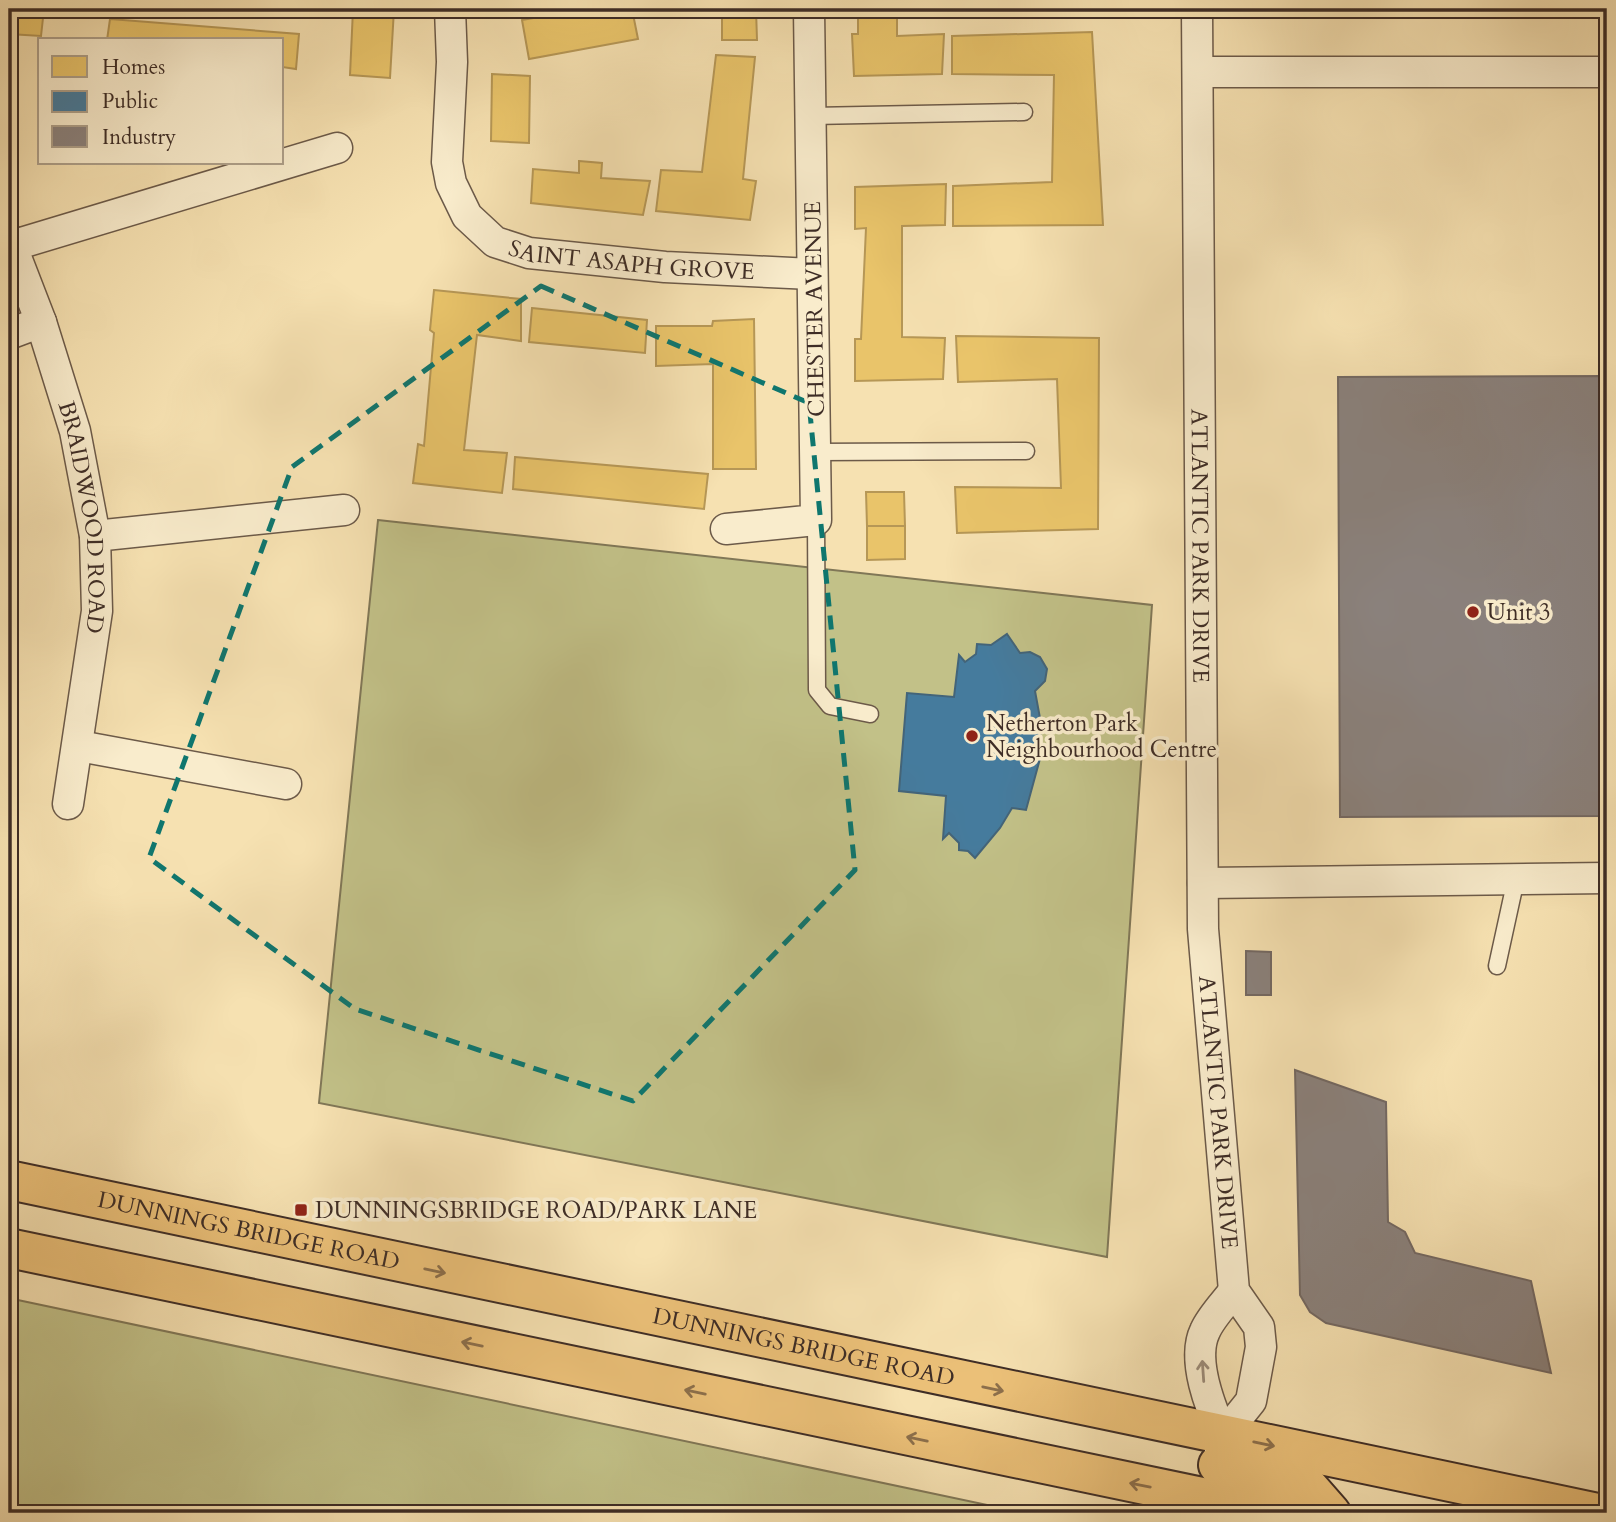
<svg xmlns="http://www.w3.org/2000/svg" width="1616" height="1522" viewBox="0 0 1616 1522" font-family="Cardo,serif">
<style>
.green{fill:#c2c188;stroke:#807757;stroke-width:2}
.homes{fill:#e9c46a;stroke:#b69756;stroke-width:2}
.public{fill:#457b9d;stroke:#436479;stroke-width:2}
.industry{fill:#8a817c;stroke:#736862;stroke-width:2}
.lines{fill:none;stroke-linecap:round;stroke-linejoin:round}
.service-casing{stroke:#6c5a49;stroke-width:19}
.minor-casing{stroke:#6c5a49;stroke-width:33}
.trunk-casing{stroke:#3e2d26;stroke-width:42}
.service{stroke:#f9eccc;stroke-width:16}
.minor{stroke:#f9eccc;stroke-width:30}
.trunk{stroke:#ebc078;stroke-width:38}
.oneway{stroke:#8c6f4b}
.oneway2{stroke:#9c8c79}
.marked{fill:none;stroke:#0f766e;stroke-width:5;stroke-dasharray:14 9;stroke-linejoin:round}
.poi-dot{fill:#8f2418;stroke:#f9eccc;stroke-width:2.5}
.labels{text-anchor:middle;stroke-width:7;stroke-linejoin:round;paint-order:stroke}
.street-label{font-size:23px;fill:#3e2d26;stroke:#f9eccc}
.poi-label{font-size:23px;fill:#3e2d26;stroke:#f9eccc;text-anchor:start}
</style>
<rect width="100%" height="100%" fill="#f6e1b1"/>
<filter id="stains"><feTurbulence type="fractalNoise" baseFrequency=".00286" numOctaves="4"/><feColorMatrix values="0 0 0 0 .2 0 0 0 0 .09 0 0 0 0 .02 0 0 0 .5 -.17"/></filter>
<radialGradient id="worn" r=".72"><stop offset=".6" stop-color="#630" stop-opacity="0"/><stop offset="1" stop-color="#630" stop-opacity=".3"/></radialGradient>
<!-- green -->
<g class="green">
<path d="M378,520l774,85 -45,652 -788,-154z"/>
<path d="M13,1299l1012,214h-1016v-196z"/>
</g>
<!-- homes -->
<g class="homes">
<path d="M9,9h35l-3,27 -32,-2z"/>
<path d="M353,9h41l-4,69 -40,-3z"/>
<path d="M586,9h46l6,30 -109,20 -7,-39z"/>
<path d="M722,9h34l1,31h-35z"/>
<path d="M858,9h39v27l47,-2 -2,40 -88,2 -2,-42h6z"/>
<path d="M110,19l189,15 -3,35 -14,-2v-27h-175z"/>
<path d="M1092,32l11,193 -150,1v-40l99,-4 2,-107 -102,-1v-38z"/>
<path d="M716,55l39,2 -12,122 13,2 -6,39 -94,-9 5,-41 41,2z"/>
<path d="M492,74l38,2 -1,67 -38,-2z"/>
<path d="M579,161l23,2 -1,15 49,3 -7,34 -112,-12 2,-34 46,4z"/>
<path d="M946,184l-1,41 -43,1v111l43,1 -2,41 -88,2v-42h6l5,-111 -11,1v-42z"/>
<path d="M434,290l87,9v42l-44,-6 -13,115 43,3 -5,40 -89,-10 5,-39 6,2 10,-113 -4,-3z"/>
<path d="M532,308l115,12 -2,33 -116,-11z"/>
<path d="M754,319l2,150h-43v-105l-57,2v-40h56l1,-5z"/>
<path d="M956,336l143,2 -1,191 -141,4 -2,-46 106,1 -4,-109 -99,3z"/>
<path d="M515,457l193,17 -4,35 -191,-20z"/>
<path d="M866,492h38l1,34h-38z"/>
<path d="M867,526h38v33l-38,1z"/>
</g>
<!-- public -->
<path class="public" d="M1007,634l13,19 10,-1 10,5 7,12 -2,12 -10,10 5,27 1,37 -15,55 -14,-2 -12,20 -25,30 -7,-7 -9,-1v-7l-10,-10 -6,6 3,-43 -47,-5 8,-98 47,4 5,-42 6,7 11,-8 1,-10 14,1z"/>
<!-- industry -->
<g class="industry">
<path d="M1607,376v440l-267,1 -2,-440z"/>
<path d="M1246,951l25,1v43h-25z"/>
<path d="M1295,1070l91,32 2,120 17,10 10,21 116,28 20,92 -225,-50 -16,-11 -10,-17z"/>
</g>
<g class="lines">
<!-- service casing -->
<g class="service-casing">
<g id="service">
<path d="M812,116l212,-4"/>
<path d="M816,452l210,-1"/>
<path d="M816,520l1,170 13,16 40,8"/>
<path d="M1497,966l19,-87"/>
</g>
</g>
<!-- minor casing -->
<g class="minor-casing">
<g id="minor">
<path id="s1" d="M450,9l2,53 -5,100 4,21 16,33 28,26 34,11 136,14 147,7"/>
<path id="s2" d="M1197,9l6,920 31,362 25,36 2,20 -10,54 -28,35 -3,15"/>
<path d="M1198,72h409"/>
<path id="s3" d="M9,239l32,83 34,109 20,105 2,75 -29,193"/>
<path d="M11,246l326,-98"/>
<path d="M9,334l32,-12"/>
<path d="M726,529l90,-9 -7,-511"/>
<path d="M95,536l249,-26"/>
<path d="M79,746l207,38"/>
<path d="M1203,883l404,-5"/>
<path d="M1223,1436c-12,-27 -32,-76 -18,-105 6,-14 20,-28 29,-40"/>
</g>
</g>
<!-- trunk casing -->
<g class="trunk-casing">
<g id="trunk">
<path id="s4" d="M9,1180l1589,333"/>
<path d="M9,1248l1270,265"/>
<path d="M1218,1465l92,24 21,24"/>
</g>
</g>
<!-- service -->
<use href="#service" class="service"/>
<!-- minor -->
<use href="#minor" class="minor"/>
<!-- trunk -->
<use href="#trunk" class="trunk"/>
</g>
<!-- one-way arrows -->
<defs><path id="oneway-shaft" d="M-6 0H5M1.5-3L5.5 0L1.5 3" fill="none" stroke-width="1.6" stroke-linecap="round" stroke-linejoin="round" transform="scale(1.75)"/></defs>
<g class="oneway">
<use href="#oneway-shaft" transform="translate(435 1271) rotate(12)"/>
<use href="#oneway-shaft" transform="translate(472 1344) rotate(-168)"/>
<use href="#oneway-shaft" transform="translate(993 1389) rotate(12)"/>
<use href="#oneway-shaft" transform="translate(695 1392) rotate(-168)"/>
<use href="#oneway-shaft" transform="translate(917 1439) rotate(-168)"/>
<use href="#oneway-shaft" transform="translate(1264 1444) rotate(12)"/>
<use href="#oneway-shaft" transform="translate(1140 1485) rotate(-169)"/>
</g>
<use class="oneway2" href="#oneway-shaft" transform="translate(1203 1371) rotate(-94)"/>
<!-- marked area -->
<path class="marked" d="M541,286l268,117 46,467 -222,231 -278,-92 -206,-151 143,-391z"/>
<!-- markers -->
<g class="poi-dot">
<circle cx="1473" cy="612" r="7"/>
<circle cx="972" cy="736" r="7"/>
<rect x="294" y="1203" width="14" height="14" rx="3.5"/>
</g>
<g class="labels">
<!-- street labels -->
<g class="street-label">
<text dy="8" stroke="none"><textPath href="#s1" startOffset="388">SAINT ASAPH GROVE</textPath></text>
<text transform="translate(814 309) rotate(-91)" y="8">CHESTER AVENUE</text>
<text dy="8" stroke="none"><textPath href="#s3" startOffset="290">BRAIDWOOD ROAD</textPath></text>
<text dy="8" stroke="none"><textPath href="#s2" startOffset="537">ATLANTIC PARK DRIVE</textPath></text>
<text dy="8" stroke="none"><textPath href="#s2" startOffset="1104">ATLANTIC PARK DRIVE</textPath></text>
<text dy="8" stroke="none"><textPath href="#s4" startOffset="245">DUNNINGS BRIDGE ROAD</textPath></text>
<text dy="8" stroke="none"><textPath href="#s4" startOffset="812">DUNNINGS BRIDGE ROAD</textPath></text>
</g>
<!-- poi labels -->
<g class="poi-label">
<text x="1487" y="620">Unit 3</text>
<text x="986" y="731">Netherton Park<tspan x="986" dy="26">Neighbourhood Centre</tspan></text>
<text x="315" y="1218">DUNNINGSBRIDGE ROAD/PARK LANE</text>
</g>
</g>
<!-- margin -->
<rect width="1616" height="1522" fill="none" stroke="#f6e1b1" stroke-width="35"/>
<rect x="10" y="10" width="1595" height="1501" fill="none" stroke="#3e2d26" stroke-width="3.5"/>
<rect x="18" y="18" width="1581" height="1487" fill="none" stroke="#3e2d26" stroke-width="2"/>
<!-- legend -->
<rect x="38" y="38" width="245" height="126" fill="#f9eccc" stroke="#aea08a" stroke-width="2"/>
<rect x="52" y="56" width="35" height="21" fill="#e9c46a" stroke="#aea08a" stroke-width="2"/>
<text x="102" y="74" font-size="21" fill="#3e2d26">Homes</text>
<rect x="52" y="91" width="35" height="21" fill="#457b9d" stroke="#aea08a" stroke-width="2"/>
<text x="102" y="108" font-size="21" fill="#3e2d26">Public</text>
<rect x="52" y="126" width="35" height="21" fill="#8a817c" stroke="#aea08a" stroke-width="2"/>
<text x="102" y="144" font-size="21" fill="#3e2d26">Industry</text>
<rect width="100%" height="100%" filter="url(#stains)"/>
<rect width="100%" height="100%" fill="url(#worn)"/>
</svg>
